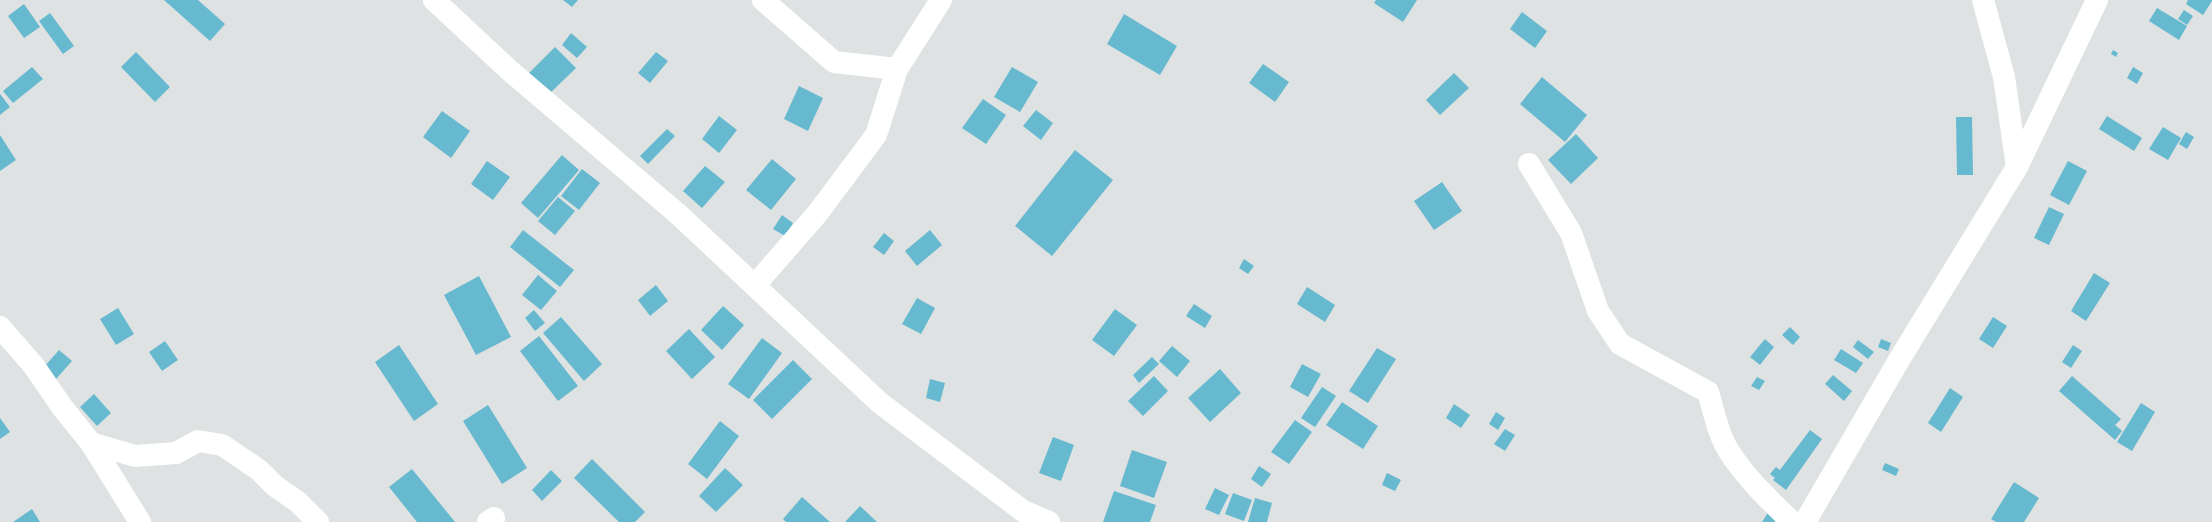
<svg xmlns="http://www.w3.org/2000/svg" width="2212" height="522" viewBox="0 0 2212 522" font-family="'IBM Plex Sans',sans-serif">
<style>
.building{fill:#67b9cf}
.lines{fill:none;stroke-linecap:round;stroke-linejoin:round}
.minor{stroke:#fff;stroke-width:22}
</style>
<rect width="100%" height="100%" fill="#dee2e2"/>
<!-- building -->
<g class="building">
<path d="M164,0h34l27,24 -15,17z"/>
<path d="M563,0h15l-6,7z"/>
<path d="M1376,0h41l-14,22 -29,-19z"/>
<path d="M2188,0h24v1l-9,14 -17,-11z"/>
<path d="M24,4l16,23 -16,11 -16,-22z"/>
<path d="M2157,8l30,18 -8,14 -30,-19z"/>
<path d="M2184,10l9,6 -6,9 -9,-6z"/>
<path d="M1522,12l25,19 -12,17 -25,-19z"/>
<path d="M50,13l24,33 -11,8 -24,-33z"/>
<path d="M1124,14l53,32 -17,29 -53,-31z"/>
<path d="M571,33l16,14 -10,11 -15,-13z"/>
<path d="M555,47l21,21 -31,30 -20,-21z"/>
<path d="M2113,50l5,3 -2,4 -5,-3z"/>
<path d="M136,52l34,35 -15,15 -34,-35z"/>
<path d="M656,52l12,9 -18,22 -12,-10z"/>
<path d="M1263,64l26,18 -14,20 -26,-19z"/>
<path d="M32,67l11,12 -30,24 -10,-12z"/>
<path d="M1012,67l26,15 -18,30 -26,-15z"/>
<path d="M2133,67l10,6 -6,11 -10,-6z"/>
<path d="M1454,73l15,15 -29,27 -14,-15z"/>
<path d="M1542,77l45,38 -22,27 -45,-38z"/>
<path d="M799,86l24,12 -15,33 -24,-12z"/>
<path d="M0,94l10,13 -10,8z"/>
<path d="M983,99l23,16 -20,29 -24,-16z"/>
<path d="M1036,110l17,13 -12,17 -18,-14z"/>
<path d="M442,111l28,20 -19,27 -28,-21z"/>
<path d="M719,116l18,14 -18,23 -17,-14z"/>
<path d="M2107,116l35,22 -8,13 -35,-22z"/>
<path d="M1956,117h16l1,58h-16z"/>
<path d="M2163,127l18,11 -13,22 -19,-11z"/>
<path d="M667,129l8,7 -27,28 -8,-8z"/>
<path d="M2186,132l8,5 -7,12 -8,-5z"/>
<path d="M1576,134l22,24 -27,26 -23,-24z"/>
<path d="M0,135l16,25 -16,11z"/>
<path d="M1075,150l38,30 -61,76 -37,-30z"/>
<path d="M562,155l17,15 -41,48 -17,-15z"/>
<path d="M772,159l24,20 -25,31 -25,-20z"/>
<path d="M487,161l23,16 -17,23 -22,-16z"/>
<path d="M2068,161l19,10 -18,34 -19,-10z"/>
<path d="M705,166l20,16 -23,26 -19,-17z"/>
<path d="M582,169l18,14 -21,27 -18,-14z"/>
<path d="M1442,182l20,29 -28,19 -20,-29z"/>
<path d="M558,197l17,14 -20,24 -17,-14z"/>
<path d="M2049,207l15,7 -15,31 -15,-7z"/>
<path d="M782,215l11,8 -8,13 -12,-7z"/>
<path d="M523,230l51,40 -14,17 -50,-40z"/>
<path d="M930,230l12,15 -25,21 -12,-15z"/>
<path d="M884,233l10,8 -10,14 -11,-8z"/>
<path d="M1244,259l10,7 -6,8 -9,-6z"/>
<path d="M2094,273l16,10 -24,38 -15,-10z"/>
<path d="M538,275l19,16 -16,19 -19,-15z"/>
<path d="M479,276l32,61 -35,18 -32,-60z"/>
<path d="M656,285l12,16 -18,15 -12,-16z"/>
<path d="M1307,287l28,18 -10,17 -28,-18z"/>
<path d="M917,298l18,10 -14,26 -19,-10z"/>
<path d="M1194,304l18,12 -7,12 -19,-12z"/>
<path d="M723,306l21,19 -22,25 -21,-20z"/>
<path d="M118,308l16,26 -18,11 -16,-26z"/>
<path d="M1115,309l22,16 -23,31 -22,-16z"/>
<path d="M534,310l11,13 -10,8 -10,-13z"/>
<path d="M561,317l41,47 -18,17 -41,-48z"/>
<path d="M1993,317l14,9 -14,22 -14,-9z"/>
<path d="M1790,327l10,10 -7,8 -11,-10z"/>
<path d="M689,329l26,28 -23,22 -26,-28z"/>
<path d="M539,336l39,50 -20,15 -38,-50z"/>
<path d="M762,338l20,15 -33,46 -21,-15z"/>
<path d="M1765,339l9,8 -14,18 -10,-8z"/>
<path d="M1881,339l10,4 -3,8 -10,-4z"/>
<path d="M1858,340l16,12 -6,7 -15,-12z"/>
<path d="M165,341l13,19 -16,11 -13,-19z"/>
<path d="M399,345l39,59 -24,17 -39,-59z"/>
<path d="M2073,345l9,6 -11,17 -9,-6z"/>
<path d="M1172,346l18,15 -13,16 -18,-16z"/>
<path d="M1377,348l19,11 -28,44 -19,-12z"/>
<path d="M1841,349l22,14 -7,10 -22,-13z"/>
<path d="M59,350l13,11 -16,18 -12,-12z"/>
<path d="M1152,357l7,7 -20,19 -6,-8z"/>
<path d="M793,360l19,19 -40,40 -19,-19z"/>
<path d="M1302,364l19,10 -13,23 -18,-10z"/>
<path d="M1220,369l21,24 -31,29 -22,-24z"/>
<path d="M1833,375l19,16 -8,10 -19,-17z"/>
<path d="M1154,376l14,15 -25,25 -15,-15z"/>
<path d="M2072,376l49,43 -6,6 7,6 -7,9 -56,-49z"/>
<path d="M1757,377l8,4 -6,9 -8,-4z"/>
<path d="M930,379l15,4 -5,19 -14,-4z"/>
<path d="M1322,387l14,9 -21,31 -14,-9z"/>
<path d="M1950,388l13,9 -22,35 -13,-9z"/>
<path d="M94,394l17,19 -14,13 -17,-19z"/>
<path d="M1342,402l36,24 -15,23 -37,-24z"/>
<path d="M2141,403l14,9 -23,39 -15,-9z"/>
<path d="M1454,404l16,11 -9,13 -15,-10z"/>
<path d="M488,405l39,63 -25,16 -39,-63z"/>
<path d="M1496,412l9,6 -7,12 -9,-6z"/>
<path d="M0,418l10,14 -10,7z"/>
<path d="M1295,420l17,12 -23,32 -18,-12z"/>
<path d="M720,421l19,15 -32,43 -19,-15z"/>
<path d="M1505,429l10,6 -10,16 -11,-7z"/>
<path d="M1810,430l12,9 -36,51 -13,-10 2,-2 -5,-4 6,-7 4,3z"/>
<path d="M1053,437l21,8 -13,36 -22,-8z"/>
<path d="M1132,450l35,12 -13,36 -34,-12z"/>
<path d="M592,459l53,53 -10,10h-16l-45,-44z"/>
<path d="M1885,463l14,6 -3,7 -14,-6z"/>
<path d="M1259,466l12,8 -9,13 -11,-8z"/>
<path d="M725,468l18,17 -27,27 -17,-16z"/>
<path d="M412,469l43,53h-38l-28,-35z"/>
<path d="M551,470l11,11 -20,20 -10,-11z"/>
<path d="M1387,473l14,7 -6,11 -13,-6z"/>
<path d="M2014,482l25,16 -15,24h-28l-5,-3z"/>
<path d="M1215,488l14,7 -10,20 -14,-6z"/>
<path d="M1114,491l42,14 -6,17h-47z"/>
<path d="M1233,493l19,7 -8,21 -19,-7z"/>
<path d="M802,497l28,25h-44l-3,-3z"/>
<path d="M1255,498l17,5 -5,19h-19z"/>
<path d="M860,506l17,16h-32z"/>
<path d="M32,509l8,13h-27z"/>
<path d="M1769,511l9,6 -4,5h-12z"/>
</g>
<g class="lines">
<!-- minor -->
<g class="minor">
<path d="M434,0l75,70 169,144 202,189 143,108 26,11"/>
<path d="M763,0l71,62 63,7"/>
<path d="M1983,0l21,77 13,90"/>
<path d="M1529,164l42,69 27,78 22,33 88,48c6,19 10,43 22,61 17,26 40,48 62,69"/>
<path d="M755,285l62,-71 59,-79 21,-66 44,-69"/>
<path d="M0,327l34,39 28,41 29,36 44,13 41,-3 22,-12 24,4 37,25 16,16 23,16 20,20"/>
<path d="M91,443l49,79"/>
<path d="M488,522l6,-4"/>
<path d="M1805,522l94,-162 118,-193 80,-167"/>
</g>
</g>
</svg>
